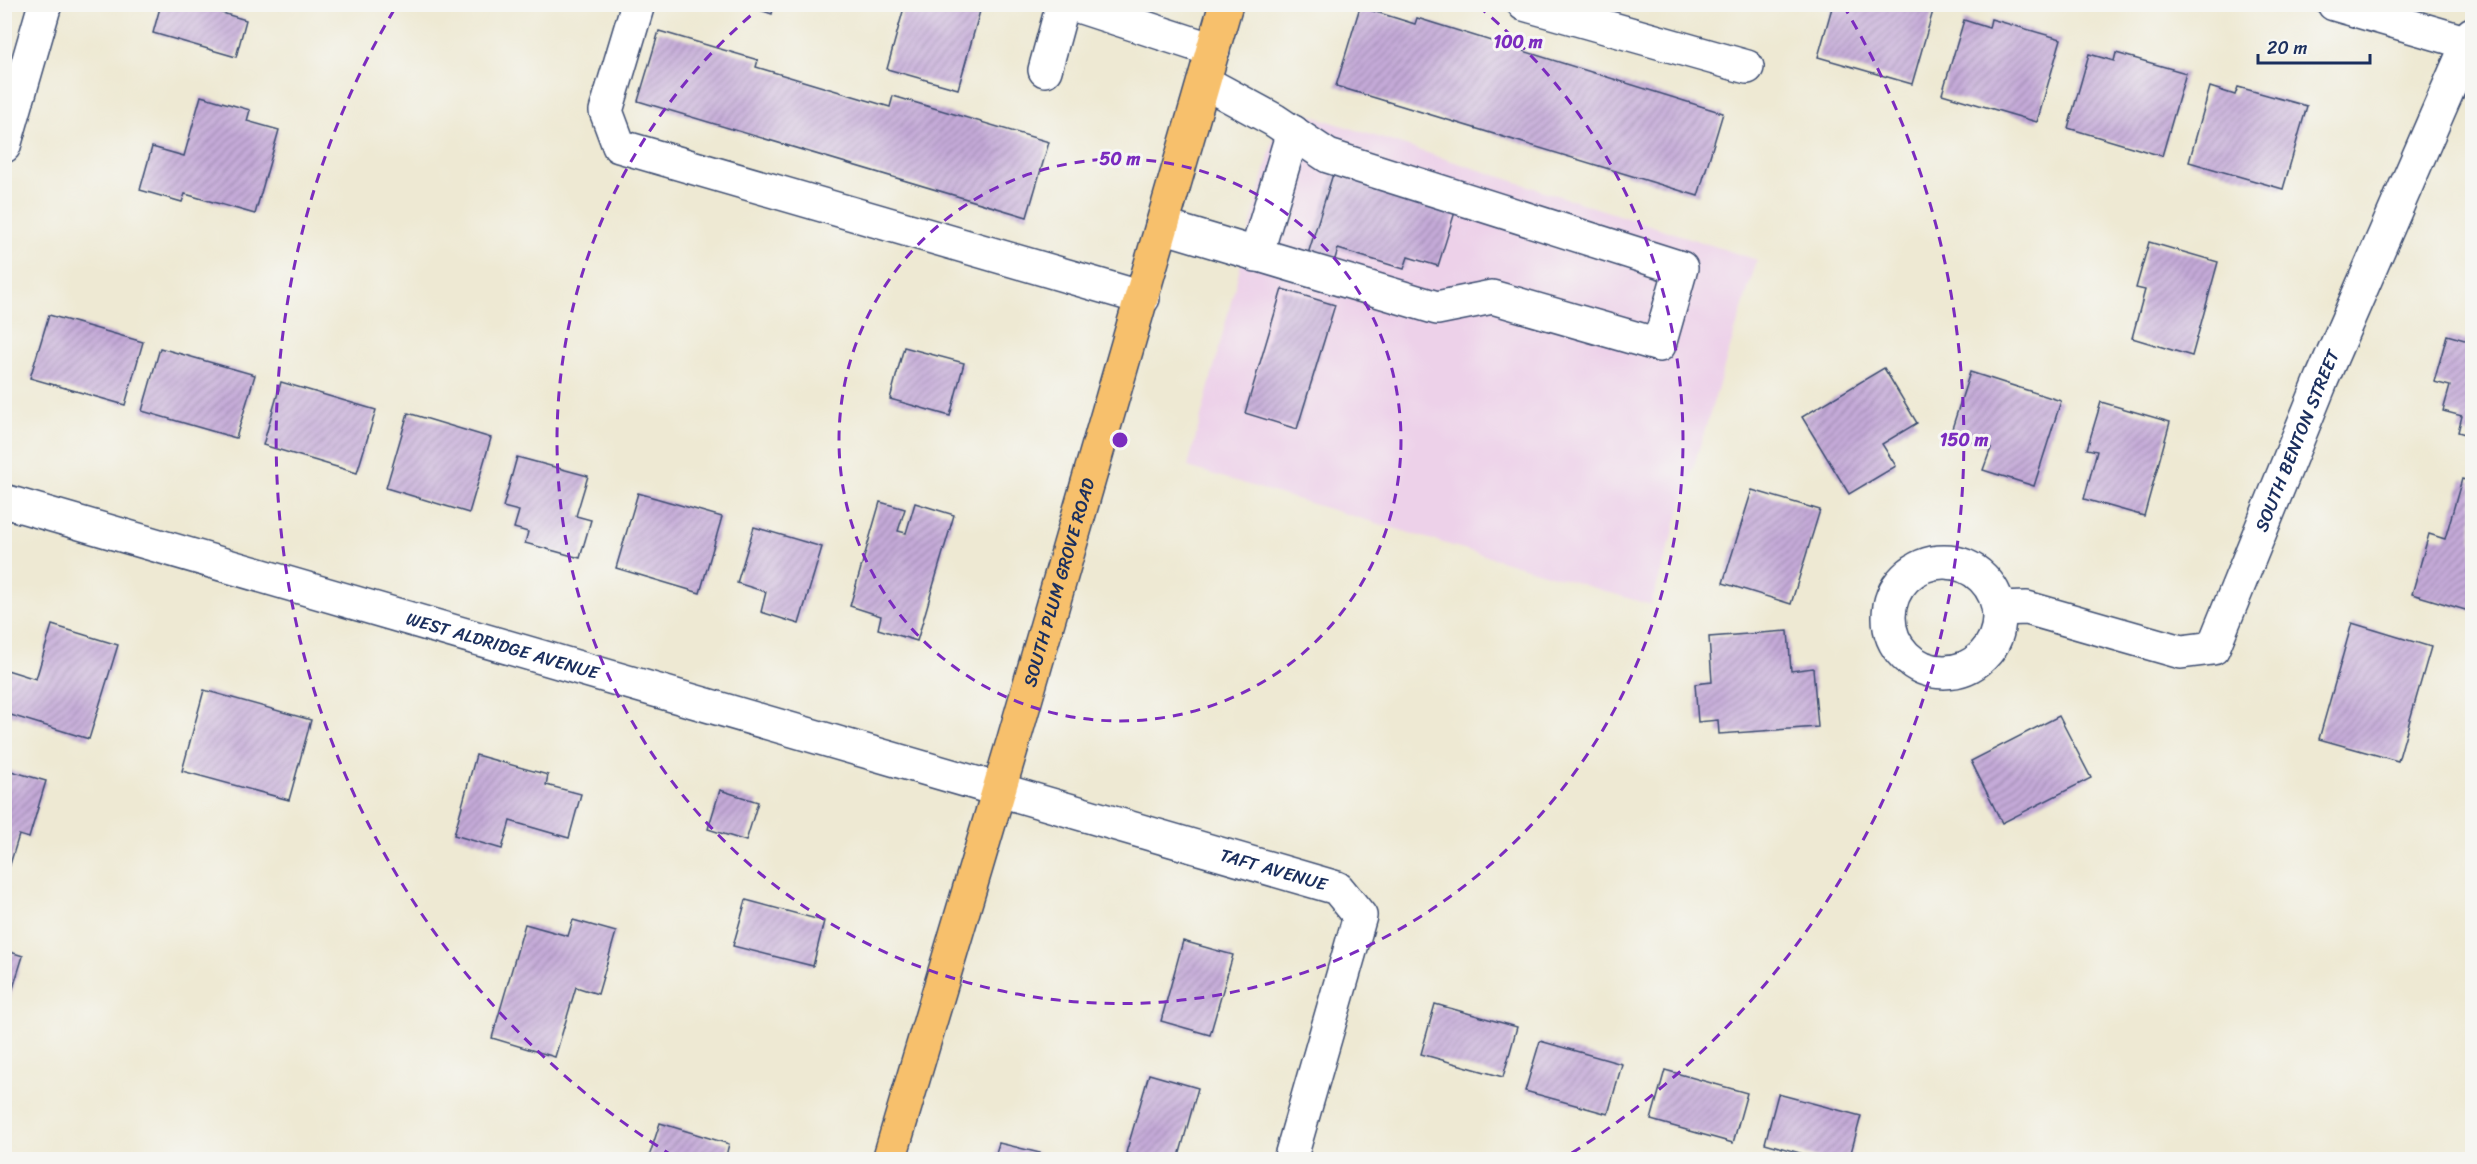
<svg xmlns="http://www.w3.org/2000/svg" width="2477" height="1164" viewBox="0 0 2477 1164" font-family="Sriracha,sans-serif">
<style>
.built{fill:#edd1e9}
.building{fill:url(#building-hatch)}
.lines{fill:none;stroke-linecap:round;stroke-linejoin:round}
.minor-casing{stroke:#3b4b70;stroke-width:36}
.major-casing{stroke:#3b4b70;stroke-width:36}
.minor{stroke:#fff;stroke-width:33}
.major{stroke:#f7c06c;stroke-width:33}
.ring{fill:none;stroke:#7b2cbf;stroke-width:3;stroke-dasharray:10 8}
.labels{text-anchor:middle;stroke-width:6;stroke-linejoin:round;paint-order:stroke}
.street-label{font-size:18px;fill:#1b2f5e;stroke:#f6f6f2}
.centre{fill:#7b2cbf;stroke:#f6f6f2;stroke-width:3}
.ring-label{font-size:18px;text-anchor:middle;font-weight:bold;fill:#7b2cbf;stroke:#f6f6f2;stroke-width:6;stroke-linejoin:round;paint-order:stroke}
</style>
<defs>
<pattern id="building-hatch" width="6" height="6" patternUnits="userSpaceOnUse" patternTransform="scale(1.5)"><rect width="6" height="6" fill="#c5aad8"/><path d="M-1 1l2-2M0 6l6-6M5 7l2-2" fill="none" stroke="#9f8bb2"/></pattern>
</defs>
<rect width="100%" height="100%" fill="#f6f6f2"/>
<filter id="ink" filterUnits="userSpaceOnUse"><feTurbulence type="fractalNoise" baseFrequency=".0167" numOctaves="2"/><feDisplacementMap in="SourceGraphic" scale="12" xChannelSelector="R" yChannelSelector="G"/><feConvolveMatrix kernelMatrix="1 2 1 2 8 2 1 2 1" color-interpolation-filters="sRGB"/></filter>
<filter id="wash" filterUnits="userSpaceOnUse"><feTurbulence type="fractalNoise" baseFrequency=".008" numOctaves="4" result="noise"/><feDisplacementMap in="SourceGraphic" scale="24" xChannelSelector="R" yChannelSelector="G"/><feGaussianBlur stdDeviation="1.35" result="paint"/><feColorMatrix in="noise" values="0 0 0 0 0 0 0 0 0 0 0 0 0 0 0 0 0 1.4 0 .05"/><feComposite in="paint" operator="in"/></filter>
<g filter="url(#wash)">
<rect width="100%" height="100%" fill="#eee9d3"/>
<!-- built -->
<path class="built" d="M1282,106l475,154 -106,345 -463,-138z"/>
<g id="blocks">
<!-- building -->
<g class="building">
<path d="M161,4h63l-2,9 24,7 -10,37 -83,-24z"/>
<path d="M742,4h32l-2,10z"/>
<path d="M905,4h77l-24,85 -71,-20z"/>
<path d="M1833,4h102l-23,80 -94,-27z"/>
<path d="M1360,7l55,17 2,-6 306,95 -25,83 -362,-110z"/>
<path d="M1991,19l70,20 -24,83 -95,-28 22,-74 25,8z"/>
<path d="M659,31l99,29 -2,7 134,40 3,-11 156,46 -22,75 -389,-116z"/>
<path d="M2116,53l70,20 -24,83 -94,-28 21,-74 25,7z"/>
<path d="M2210,87l25,8 3,-8 69,19 -24,83 -94,-27z"/>
<path d="M201,96l49,14 -3,11 32,9 -24,84 -70,-20 -3,8 -42,-12 12,-43 32,9z"/>
<path d="M1333,174l122,38 -17,54 -30,-9 -4,12 -66,-20 -4,13 -26,-8z"/>
<path d="M2149,242l69,20 -26,94 -60,-18 13,-48 -9,-2z"/>
<path d="M1282,289l53,16 -38,124 -52,-16z"/>
<path d="M49,315l94,27 -18,63 -95,-27z"/>
<path d="M2447,335l25,7v94l-14,-4 4,-16 -19,-5 7,-25 -16,-4z"/>
<path d="M904,347l60,16 -14,53 -60,-17z"/>
<path d="M160,348l95,27 -19,63 -94,-27z"/>
<path d="M1884,368l33,55 -35,21 14,22 -47,28 -47,-77z"/>
<path d="M1970,372l91,29 -27,85 -51,-16 8,-22 -41,-13z"/>
<path d="M281,382l95,28 -19,63 -94,-28z"/>
<path d="M2101,402l69,20 -26,94 -60,-17 13,-48 -10,-2z"/>
<path d="M408,413l83,25 -22,75 -83,-25z"/>
<path d="M517,457l71,19 -12,40 15,4 -11,38 -55,-15 3,-11 -14,-4 5,-17 -16,-4z"/>
<path d="M2462,479l10,3v130l-60,-18 17,-60 16,5z"/>
<path d="M1752,490l68,20 -29,94 -68,-21z"/>
<path d="M638,493l84,24 -22,76 -84,-25z"/>
<path d="M880,502l25,7 -7,22 8,2 9,-30 39,12 -37,126 -39,-12 3,-13 -31,-10z"/>
<path d="M754,527l68,20 -23,77 -38,-12 5,-20 -29,-9z"/>
<path d="M2352,623l79,24 -33,114 -79,-22z"/>
<path d="M52,625l66,20 -29,94 -85,-26v-44l32,10z"/>
<path d="M1788,631l3,40 22,-3 5,59 -99,7 -1,-14 -20,2 -3,-38 17,-2 -3,-45z"/>
<path d="M204,690l107,30 -22,80 -107,-29z"/>
<path d="M2059,716l32,62 -89,45 -31,-62z"/>
<path d="M476,755l72,20 -2,10 35,9 -12,44 -59,-17 -8,28 -48,-14z"/>
<path d="M4,769l42,12 -17,57 -10,-3 -10,33 -5,-1z"/>
<path d="M720,790l38,12 -12,39 -38,-12z"/>
<path d="M746,900l78,21 -11,45 -80,-20z"/>
<path d="M573,920l43,12 -18,62 -22,-7 -21,70 -63,-19 33,-114 43,12z"/>
<path d="M1183,941l50,14 -23,80 -49,-14z"/>
<path d="M4,950l19,6 -18,58h-1z"/>
<path d="M1435,1004l82,23 -14,50 -82,-23z"/>
<path d="M1540,1041l82,23 -14,50 -83,-23z"/>
<path d="M1665,1070l82,23 -14,50 -82,-23z"/>
<path d="M1149,1074l49,14 -20,72h-31l-21,-7z"/>
<path d="M1778,1094l83,22 -12,44h-25l-59,-17z"/>
<path d="M660,1123l69,21 -4,16h-77z"/>
<path d="M999,1143l41,10 -2,7h-44z"/>
</g>
</g>
</g>
<g filter="url(#ink)">
<use href="#blocks" fill-opacity="0" stroke="#3b4b70" stroke-width="1.5"/>
<g class="lines">
<!-- minor casing -->
<g class="minor-casing">
<g id="minor">
<path d="M638,4l-32,107 13,35 524,152"/>
<path d="M1072,4l141,46"/>
<path d="M1524,4l223,63"/>
<path d="M2334,4l138,40"/>
<path d="M1045,70l18,-66"/>
<path d="M4,146l41,-142"/>
<path d="M1162,226l275,82 55,-11 167,48 22,-77 -353,-112 -54,-36 -70,-38"/>
<path d="M1256,255l37,-123"/>
<path id="s1" d="M4,501l1333,387 23,28 -70,244"/>
<circle cx="1944" cy="617" r="55"/>
<path id="s2" d="M1999,609l28,-1 154,44 32,-4 109,-269 150,-345"/>
</g>
</g>
<!-- major casing -->
<g class="major-casing">
<g id="major">
<path id="s3" d="M889,1160l125,-421 212,-735"/>
</g>
</g>
<!-- minor -->
<use href="#minor" class="minor"/>
<!-- major -->
<use href="#major" class="major"/>
</g>
</g>
<!-- distance rings -->
<g class="ring">
<circle cx="1120" cy="440" r="281"/>
<path d="M1478 6A563 563 0 1 1 762 6"/>
<path d="M673 1156A844 844 0 0 1 397 5M1843 5A844 844 0 0 1 1567 1156"/>
</g>
<g class="labels">
<!-- street labels -->
<g class="street-label">
<text dy="6" stroke="none"><textPath href="#s2" startOffset="444">SOUTH BENTON STREET</textPath></text>
<text dy="6" stroke="none"><textPath href="#s3" startOffset="602">SOUTH PLUM GROVE ROAD</textPath></text>
<text dy="6" stroke="none"><textPath href="#s1" startOffset="519">WEST ALDRIDGE AVENUE</textPath></text>
<text dy="6" stroke="none"><textPath href="#s1" startOffset="1322">TAFT AVENUE</textPath></text>
</g>
</g>
<circle cx="1120" cy="440" r="9" class="centre"/>
<g class="ring-label">
<text x="1518" y="48">100 m</text>
<text x="1120" y="165">50 m</text>
<text x="1964" y="446">150 m</text>
</g>
<!-- margin -->
<rect width="2477" height="1164" fill="none" stroke="#f6f6f2" stroke-width="24"/>
<!-- scale -->
<path d="M2258 54v9h112v-9" fill="none" stroke="#1b2f5e" stroke-width="3"/>
<text x="2267" y="54" font-size="18" fill="#1b2f5e" stroke="#f6f6f2" stroke-width="4.5" paint-order="stroke">20 m</text>
</svg>
